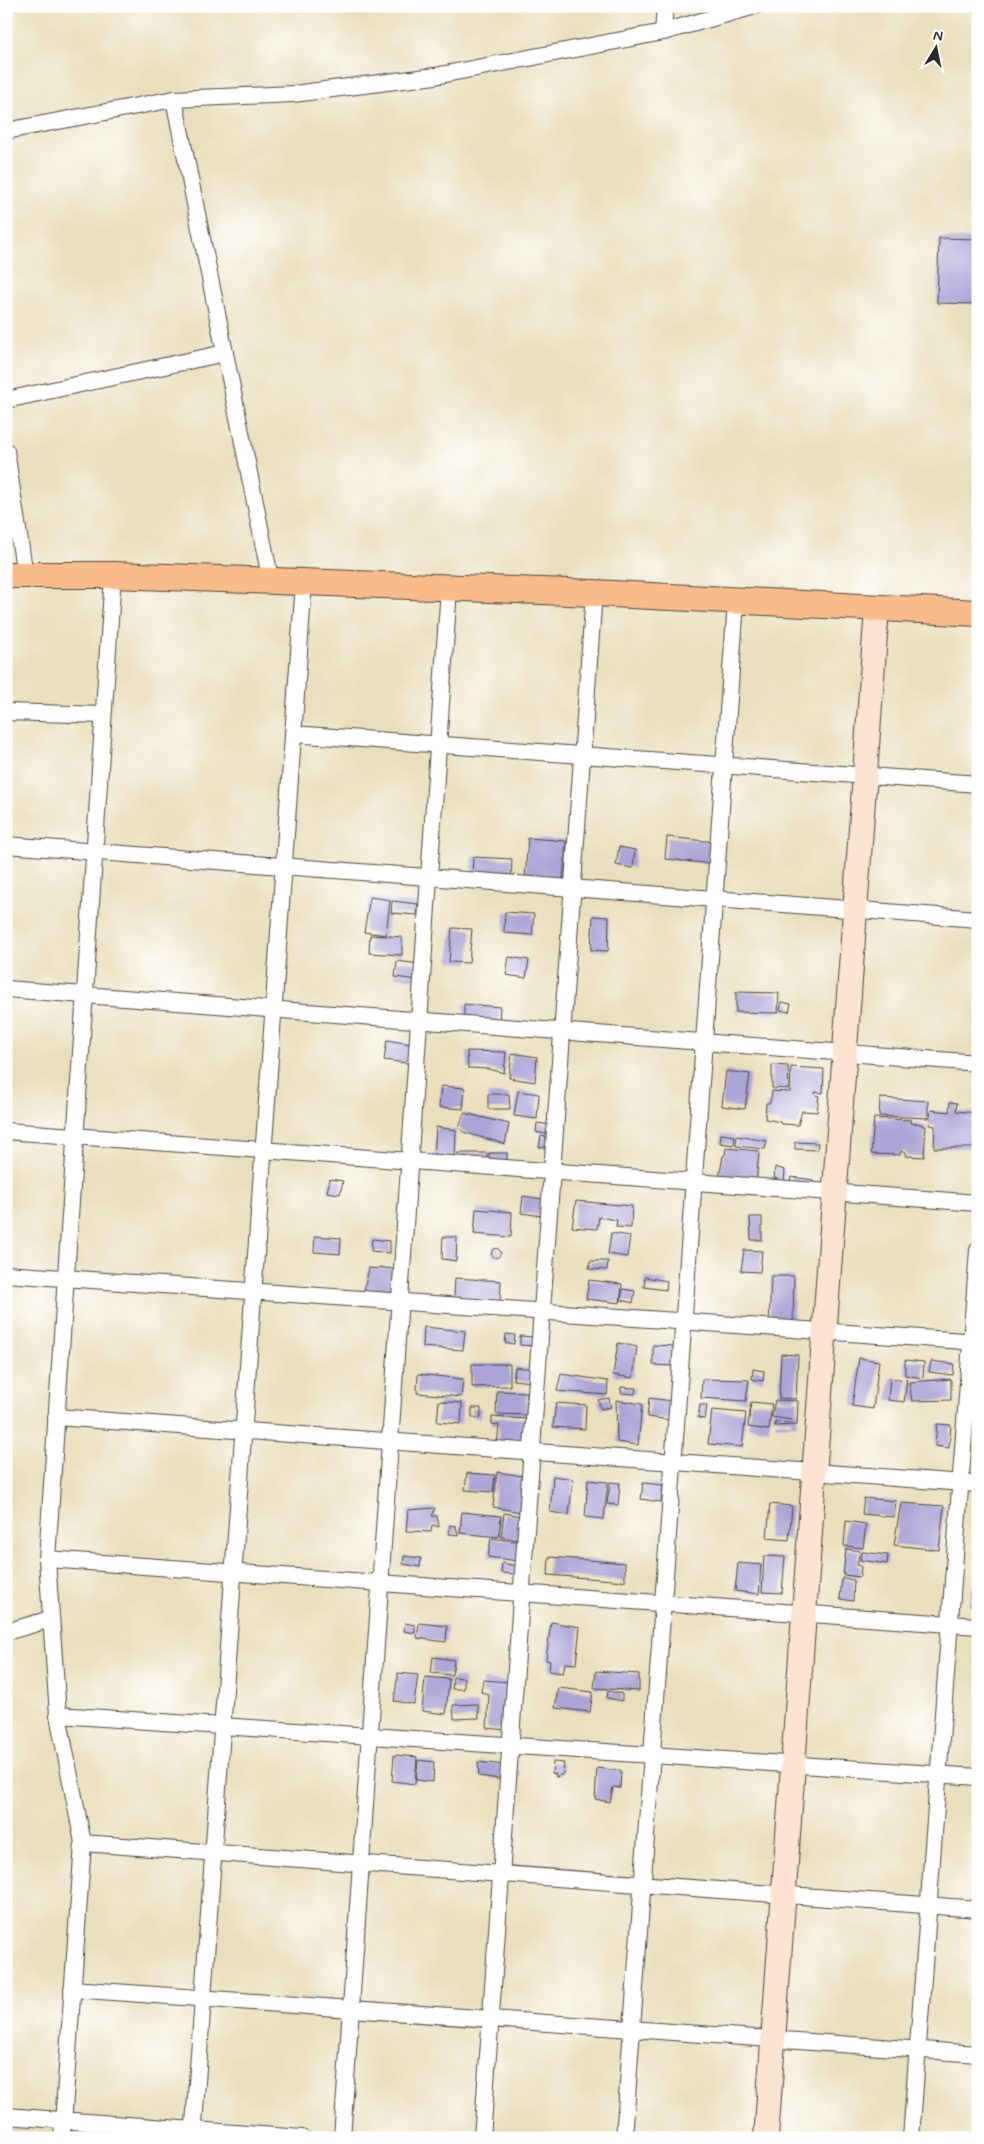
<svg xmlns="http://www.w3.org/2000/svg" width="984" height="2144" viewBox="0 0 984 2144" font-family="Mynerve,sans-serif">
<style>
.building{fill:#aba4d6}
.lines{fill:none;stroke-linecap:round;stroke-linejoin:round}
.street-casing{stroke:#484641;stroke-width:18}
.secondary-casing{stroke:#484641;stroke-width:26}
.primary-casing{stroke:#484641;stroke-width:28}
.street{stroke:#fff;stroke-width:16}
.secondary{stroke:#fde4d1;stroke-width:24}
.primary{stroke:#fabb8b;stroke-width:26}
</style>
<rect width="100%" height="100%" fill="#fff"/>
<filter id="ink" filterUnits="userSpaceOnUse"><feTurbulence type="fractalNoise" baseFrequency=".02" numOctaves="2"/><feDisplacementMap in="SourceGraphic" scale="10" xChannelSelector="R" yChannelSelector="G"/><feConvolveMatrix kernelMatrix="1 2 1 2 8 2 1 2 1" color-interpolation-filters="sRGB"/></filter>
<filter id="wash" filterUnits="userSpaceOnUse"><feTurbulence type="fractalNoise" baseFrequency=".0096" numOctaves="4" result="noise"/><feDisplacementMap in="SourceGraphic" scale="20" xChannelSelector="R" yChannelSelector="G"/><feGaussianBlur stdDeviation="1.12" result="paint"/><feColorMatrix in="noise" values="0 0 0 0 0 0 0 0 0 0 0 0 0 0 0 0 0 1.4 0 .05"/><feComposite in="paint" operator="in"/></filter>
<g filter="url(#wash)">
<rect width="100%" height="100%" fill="#eadfbc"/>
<g id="blocks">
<!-- building -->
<g class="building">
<path d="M939,238l39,1v65l-41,-1z"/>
<path d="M667,837l48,5 -2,22 -48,-5z"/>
<path d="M528,838l38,3 -3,40 -38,-2z"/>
<path d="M619,847l16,3 -2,18 -17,-3z"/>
<path d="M473,857l39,2 -1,22 -39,-3z"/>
<path d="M370,897l20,3 -4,35 -22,-3z"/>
<path d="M392,901l26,3 -1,11 -26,-2z"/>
<path d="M505,912l29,2 -2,21 -28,-2z"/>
<path d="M593,916l16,1 -1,34 -17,-1z"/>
<path d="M452,928l20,1 -3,34 -20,-1z"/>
<path d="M370,935l32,2v18l-33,-2z"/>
<path d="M509,957l20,3 -3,18 -20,-3z"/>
<path d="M397,961l23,3 -2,16 -23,-3z"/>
<path d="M736,992l43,1 -1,20 -42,-1z"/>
<path d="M782,1002l9,2 -2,8 -9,-2z"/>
<path d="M464,1004l36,3 -1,16 -35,-2z"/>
<path d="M387,1040l29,5 -3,19 -29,-4z"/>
<path d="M467,1051l39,1 -2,21 -15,-4 -21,-1z"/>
<path d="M512,1053l25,4 -2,25 -26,-4z"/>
<path d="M772,1065l16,1 1,23 -17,-1z"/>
<path d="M791,1067l33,2 -1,24 -8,-1v3l4,1 -2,16 -15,-1 -4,14 -17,-1 -1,-2 -15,-3 1,-16h4l2,-12 18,1z"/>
<path d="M726,1071l24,3 -5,35 -23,-3z"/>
<path d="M441,1086l24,2 -2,21 -24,-2z"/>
<path d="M518,1091l21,3 -2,25 -23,-3z"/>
<path d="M488,1094h21l1,15h-22z"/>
<path d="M880,1098l48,3v17l-49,-2z"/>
<path d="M950,1102l7,1 -1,8 20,2 -2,35h-40l1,-22 -6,-1 2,-15 18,2z"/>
<path d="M464,1113l45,11 -4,20 -42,-12 -4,-5z"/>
<path d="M874,1118l37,2 -1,3 12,1v2h4l-2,31 -18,-1v-4l-5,-1 -1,4 -29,-1z"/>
<path d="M537,1123l14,2 -1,10 -14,-3z"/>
<path d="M436,1127l20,3 -1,32 -21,-2z"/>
<path d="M721,1134l14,2 -1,9 -14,-2z"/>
<path d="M541,1136l11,2 -1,10 -12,-1z"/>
<path d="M737,1136l30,5 -2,8 -29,-3z"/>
<path d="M795,1142l23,1 -1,7 -22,-1z"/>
<path d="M726,1148l33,3 -3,35 -38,-3 5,-27 2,-1z"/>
<path d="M458,1153h29l-1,12 -29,-3z"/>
<rect x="489" y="1153" width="18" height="9"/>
<path d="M775,1167l10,3 -1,11 -10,-3z"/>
<path d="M791,1177l22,3 -1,6 -23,-2z"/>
<path d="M330,1179l13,2 -3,13 -13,-2z"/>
<path d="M523,1196l20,3 -1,17 -21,-3z"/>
<path d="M576,1201l56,5 -1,22 -15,-1 1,-7 -18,-3 -2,12 -25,-2z"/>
<path d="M476,1209l36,3 -1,25 -37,-3z"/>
<path d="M750,1217h12v23h-11z"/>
<path d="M611,1233l19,3 -3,21 -19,-3z"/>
<path d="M315,1236l26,2 -1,16 -26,-2z"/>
<path d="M443,1237h14l-1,24 -14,-2z"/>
<path d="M372,1239l18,2v12l-19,-2z"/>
<circle cx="496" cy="1253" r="4.5"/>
<path d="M744,1250l18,1 -2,21 -19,-1z"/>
<path d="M590,1261h18l-1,9 -18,-1z"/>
<path d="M379,1267l19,3 -2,28 -33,-3 6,-27 9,1z"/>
<path d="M771,1276h23l-1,50 -24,-1z"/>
<path d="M645,1277l22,4 -1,9 -22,-3z"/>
<path d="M455,1278l46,3 -1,20 -46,-3z"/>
<path d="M589,1280l33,4 -2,19 -34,-4z"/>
<path d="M623,1289l12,2 -2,12 -12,-3z"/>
<path d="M424,1327l41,4 -2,19 -40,-3z"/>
<path d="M506,1334l9,1 -1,9 -9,-1z"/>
<path d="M520,1336l14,1v9l-14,-1z"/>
<path d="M618,1343l19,4 -4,31 -20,-3z"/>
<path d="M653,1345l22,1v20l-22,-1z"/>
<path d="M781,1354l17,1 -2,44 -17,-1z"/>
<path d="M859,1358l20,3 -6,48 -21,-3z"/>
<path d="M905,1360l19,2 -1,16 -18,-3z"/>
<path d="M931,1361l23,3 -1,11 -24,-3z"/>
<path d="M472,1364h38v22l-38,1z"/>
<path d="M515,1367l19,2 -2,13 -19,-2z"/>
<path d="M753,1369l11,2 -1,10 -11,-2z"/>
<path d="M418,1374l45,5 -2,18 -44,-4z"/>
<path d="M561,1374l47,7 -1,14 -50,-4z"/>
<path d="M890,1378l17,2 -3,22 -16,-2z"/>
<path d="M702,1379l47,1 -3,21 -45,-3z"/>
<path d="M951,1379v21l-39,1 -3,-19z"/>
<path d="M621,1387l15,1 -1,6 -14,-1z"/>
<path d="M497,1391l30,1 -1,23 -30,-1z"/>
<path d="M609,1398l2,9 -10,2 -3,-9z"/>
<path d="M649,1398l23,3 -1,19 -24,-3z"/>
<path d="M616,1400l26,4 -4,41 -21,-3z"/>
<path d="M775,1400l23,1 -1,24 -22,1v-4l16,1 1,-3 -20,-3z"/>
<path d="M439,1401l23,2 -1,21 -24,-2z"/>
<path d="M751,1402l21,2 -3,26 -21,-3z"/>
<path d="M556,1403l30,2 -1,24 -32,-2z"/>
<path d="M700,1405h7l-2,14 -7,-1z"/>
<path d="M472,1408h9v10l-9,-1z"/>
<path d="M712,1410l34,3 -4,34 -34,-3z"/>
<path d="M492,1417l36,2 -2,30 -29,-3 2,-21 -7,-1z"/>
<path d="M937,1424l14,1 -2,23 -14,-2z"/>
<path d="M497,1472l26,4 -3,36 -27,-5z"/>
<path d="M467,1473l28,2 -2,17 -28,-2z"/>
<path d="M553,1476l20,3 -4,36 -19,-3z"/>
<path d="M588,1480l20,2 -4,37 -19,-2z"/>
<path d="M610,1482l10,1 -2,22 -11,-1z"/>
<path d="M643,1483l20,2 -2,17 -20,-3z"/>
<path d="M864,1498l32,3 -2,16 -32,-3z"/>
<path d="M901,1503l43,3 -5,44 -45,-5z"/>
<path d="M770,1504l22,2 -3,34 -22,-2z"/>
<path d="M435,1508l-3,8h5l2,11 -7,-2 -1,7 -25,-1 2,-21z"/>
<path d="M462,1512l39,4 -2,21 -39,-4z"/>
<path d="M504,1513l17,3 -3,24 -17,-3z"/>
<path d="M846,1521l20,3 -3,24 -19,-2z"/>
<path d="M450,1525l6,1 2,9 -9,-1z"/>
<path d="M491,1538l30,4 -3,19 -30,-4z"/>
<path d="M846,1549l14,2 -3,14 4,1 -1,11 -17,-2z"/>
<path d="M862,1552l26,3 -1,9 -27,-4z"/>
<path d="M404,1556l17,2 -1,9 -17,-3z"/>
<path d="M764,1556l21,1 -3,36 -20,-1z"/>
<path d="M549,1557l76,6v18l-77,-6z"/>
<path d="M502,1563l16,3 -2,8 -15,-1z"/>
<path d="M738,1563l23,2 -2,29 -24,-3z"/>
<path d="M842,1578l12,2 -1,21 -13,-2z"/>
<path d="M971,1588l7,1v18l-8,-1z"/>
<path d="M551,1622l29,5 -4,37 -11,-1 -2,10 -14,-2 1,-10 -4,-1z"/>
<path d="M405,1623l10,2v8l-11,-2z"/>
<path d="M419,1623l28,3 -1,16 -29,-4z"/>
<path d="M433,1657l21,3 -2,15 -21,-2z"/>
<path d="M596,1671l43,3v17l-45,-3z"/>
<path d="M398,1673l20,2 -4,29 -20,-3z"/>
<path d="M425,1677l24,2 -3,35 -24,-3z"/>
<path d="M453,1677l11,1v11h-12z"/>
<path d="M483,1680l27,2 -3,48 -20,-2 2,-34 -8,-2z"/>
<path d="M558,1688l35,4 -3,20 -35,-4z"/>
<path d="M608,1691l14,3v7l-15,-3z"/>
<path d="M478,1704l1,14 -25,1 -1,-14z"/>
<path d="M394,1755l23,2 -2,27 -23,-3z"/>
<path d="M418,1760l16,2 -1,20 -17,-2z"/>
<path d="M478,1762l26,3 1,15 -26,-4z"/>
<path d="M553,1762l11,1 -1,11 -7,3v-3l-4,-1z"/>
<path d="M597,1768l24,3 -1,17 -7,-1 -3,15 -15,-3z"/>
</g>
</g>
</g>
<g filter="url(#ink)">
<use href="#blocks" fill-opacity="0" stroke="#484641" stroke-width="1"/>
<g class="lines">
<!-- street casing -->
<g class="street-casing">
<g id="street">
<path d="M663,32l2,-26"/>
<path d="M174,99l97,483"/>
<path d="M6,131l168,-32 119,-5 142,-18 228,-44 92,-26"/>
<path d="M6,400l219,-47"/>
<path d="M6,451l19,124"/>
<path d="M6,712l97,3"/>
<path d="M293,734l685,50"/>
<path d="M6,845l972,74"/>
<path d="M6,989l972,74"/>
<path d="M6,1131l972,72"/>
<path d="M6,1274l972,68"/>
<path d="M56,1417l922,67"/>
<path d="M47,1559l931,67"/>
<path d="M6,1632l45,-13"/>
<path d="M58,1715l920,62"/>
<path d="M83,1843l895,66"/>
<path d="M72,1989l906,65"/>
<path d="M6,2116l296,22"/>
<path d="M62,2138l21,-295 -25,-128 -11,-156 66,-984"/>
<path d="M193,2138l111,-1556"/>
<path d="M342,2138l107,-1550"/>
<path d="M482,2138l112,-1545"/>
<path d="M624,2138l112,-1536"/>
<path d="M911,2138l67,-888"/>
</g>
</g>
<!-- secondary casing -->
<g class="secondary-casing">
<path id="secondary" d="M766,2138l111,-1530"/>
</g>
<!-- primary casing -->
<g class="primary-casing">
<path id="primary" d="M6,575h107l481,18 384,20"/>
</g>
<!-- street -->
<use href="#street" class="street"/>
<!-- secondary -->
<use href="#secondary" class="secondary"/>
<!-- primary -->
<use href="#primary" class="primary"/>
</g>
</g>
<!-- margin -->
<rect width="984" height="2144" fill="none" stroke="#fff" stroke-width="25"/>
<!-- north arrow -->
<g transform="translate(936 48) rotate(10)" stroke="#ffffff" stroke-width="4" paint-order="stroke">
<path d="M0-4L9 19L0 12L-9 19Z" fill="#2b2b2b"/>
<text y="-8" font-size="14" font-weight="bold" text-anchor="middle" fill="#2b2b2b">N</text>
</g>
</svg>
